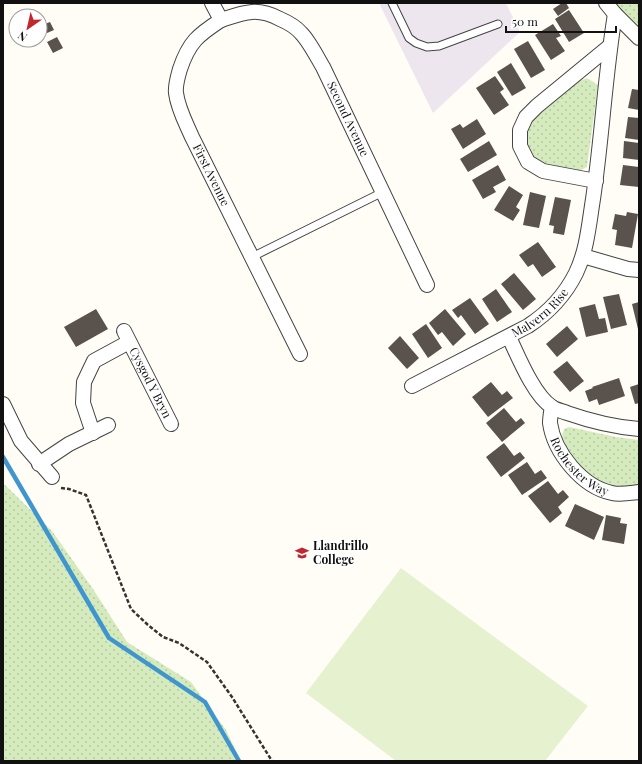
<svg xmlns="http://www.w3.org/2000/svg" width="642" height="764" viewBox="0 0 642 764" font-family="'Playfair Display',serif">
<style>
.industrial{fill:#eee6ef}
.grass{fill:url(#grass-dots)}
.pitch{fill:#e6f2cf}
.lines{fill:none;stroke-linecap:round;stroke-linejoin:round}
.stream{stroke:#3f96cf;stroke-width:4.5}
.building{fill:#5a524d}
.service-casing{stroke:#444;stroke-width:9}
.minor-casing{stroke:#444;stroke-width:16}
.path{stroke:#333;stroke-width:2.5;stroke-dasharray:4 2;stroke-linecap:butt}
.service{stroke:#fff;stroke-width:7}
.minor{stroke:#fff;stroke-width:14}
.labels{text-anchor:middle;stroke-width:4;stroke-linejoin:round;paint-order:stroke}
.street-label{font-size:12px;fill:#111;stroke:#fff}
.poi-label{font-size:12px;font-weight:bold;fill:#111;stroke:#fff;text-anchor:start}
</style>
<defs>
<pattern id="grass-dots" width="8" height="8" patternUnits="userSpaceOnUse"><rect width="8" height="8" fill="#d5ebbd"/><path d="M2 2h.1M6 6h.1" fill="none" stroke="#b6c8a1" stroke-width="1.8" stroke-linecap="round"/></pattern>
</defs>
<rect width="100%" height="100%" fill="#fffdf5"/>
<!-- industrial -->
<path class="industrial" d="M379,3h127l14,29 -87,81z"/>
<!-- grass -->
<g class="grass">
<path d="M615,3h24v25l-21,-21z"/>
<path d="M579,77l3,3 5,-2 11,7 -11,82 -8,4 -41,-7 -10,-12 -3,-15 5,-14z"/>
<path d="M569,427l47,10 23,3v46c-44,3 -60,-9 -77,-49l2,-8z"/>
<path d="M3,483l49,48 41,58 34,53 64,40 35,48 15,31h-238z"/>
</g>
<!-- pitch -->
<path class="pitch" d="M401,568l187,138 -43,55h-149l-90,-68z"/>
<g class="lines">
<!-- stream -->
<path class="stream" d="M3,457l106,181 96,64 34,59"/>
</g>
<!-- building -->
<g class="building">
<path d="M562,3h4l3,5 -11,8 -5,-7z"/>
<path d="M569,10l15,23 -15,9 -14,-23z"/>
<path d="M50,22l4,8 -14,6v-10z"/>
<path d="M553,24l8,12 -5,2 9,13 -14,9 -16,-25z"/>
<path d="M57,37l6,11 -10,5 -6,-11z"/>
<path d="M528,41l17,29 -14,8 -17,-29z"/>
<path d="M511,63l15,25 -14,8 -15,-24z"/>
<path d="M495,76l9,13 -4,3 9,13 -15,10 -18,-27z"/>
<path d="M632,89l7,1v20l-11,-2z"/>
<path d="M628,117l11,1v22l-14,-2z"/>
<path d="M477,119l9,15 -23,15 -12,-20 9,-5 3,4z"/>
<path d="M489,141l8,14 -29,17 -8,-13z"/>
<path d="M624,141l15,2v17l-16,-2z"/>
<path d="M498,165l8,15 -13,7 3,5 -13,7 -11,-19z"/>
<path d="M623,165l16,2v20l-19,-2z"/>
<path d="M509,186l14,9 -7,12 4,3 -7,11 -19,-11z"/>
<path d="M530,192l16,4 -7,32 -16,-3z"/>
<path d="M555,197l16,3 -7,35 -11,-2 1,-7 -5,-1z"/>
<path d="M627,212l11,2 -6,34 -17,-3 2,-15 -5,-1 3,-15 11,2z"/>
<path d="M538,242l18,25 -14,10 -9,-13 -5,3 -9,-12z"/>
<path d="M514,273l22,26 -13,11 -22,-26z"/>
<path d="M496,289l16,23 -15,10 -15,-23z"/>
<path d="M619,294l8,31 -16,4 -8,-32z"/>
<path d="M470,298l19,26 -14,10 -14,-19 -3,3 -6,-8z"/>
<path d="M639,302v27h-1l-6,-25z"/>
<path d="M595,304l4,15 6,-1 3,14 -22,5 -7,-29z"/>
<path d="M96,309l12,20 -32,18 -12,-20z"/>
<path d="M445,309l21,25 -13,12 -11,-14 -4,3 -9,-12z"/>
<path d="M426,324l16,24 -14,10 -16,-24z"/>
<path d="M567,326l11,13 -21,18 -11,-13z"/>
<path d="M400,336l19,22 -12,11 -19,-21z"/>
<path d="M567,361l17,20 -14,11 -17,-20z"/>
<path d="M619,378l6,18 -26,9 -2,-6 -8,3 -4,-11 8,-3 -1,-1z"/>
<path d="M491,382l11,13 5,-4 6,7 -25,19 -16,-20z"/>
<path d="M639,384v19l-4,1 -5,-17z"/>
<path d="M504,408l12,14 5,-4 4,5 -23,19 -16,-19z"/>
<path d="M504,443l10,13 6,-4 5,6 -24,19 -15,-20z"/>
<path d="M527,462l8,12 6,-4 6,8 -25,17 -14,-20z"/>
<path d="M548,481l10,13 5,-4 6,7 -11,10 4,6 -12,10 -22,-27z"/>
<path d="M575,504l29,13 -10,23 -29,-14z"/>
<path d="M606,515l15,3 -1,5 7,1 -3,20 -22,-4z"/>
</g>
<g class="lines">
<!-- service casing -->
<g class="service-casing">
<g id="service">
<path d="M392,3l17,35 7,5 11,4 12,-1 59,-22"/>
<path d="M252,257l131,-65"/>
</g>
</g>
<!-- minor casing -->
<g class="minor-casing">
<g id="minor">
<path id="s1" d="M212,3l9,17c-23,15 -32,22 -41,49 -2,7 -5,17 -4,24 2,16 10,30 16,44l108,217"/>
<path d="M606,3l9,11 24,24"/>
<path id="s2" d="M221,20c24,-8 36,-13 59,-1 7,3 16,8 21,14 8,8 16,24 22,34l104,218"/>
<path d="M596,181l-53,-10 -15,-9 -8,-16v-16l6,-13 11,-11 73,-60"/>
<path d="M583,256l45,13 11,1"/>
<path id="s3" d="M124,331l47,93"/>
<path d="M509,337c9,19 25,59 43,70 4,3 10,4 15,6 23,8 47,14 72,16"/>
<path id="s4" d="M412,386l116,-60c20,-13 37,-31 48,-53 11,-23 13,-49 17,-74 9,-61 12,-124 22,-185"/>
<path d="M3,404l18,37 31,36"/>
<path id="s5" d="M552,407c-1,5 -2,11 -2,16 4,29 32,64 62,70 8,2 18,0 27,-1"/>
<path d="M93,433l-10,-30 1,-21 10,-21 35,-19"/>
<path d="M39,464l30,-20 39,-19"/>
</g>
</g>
<!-- path -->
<path class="path" d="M61,488l8,1 17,6 45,114 17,16 15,12 16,6 28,19 25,35 40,64"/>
<!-- service -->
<use href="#service" class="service"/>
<!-- minor -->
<use href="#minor" class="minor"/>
</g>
<!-- icons -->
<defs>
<g id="university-bare" transform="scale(1.08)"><path d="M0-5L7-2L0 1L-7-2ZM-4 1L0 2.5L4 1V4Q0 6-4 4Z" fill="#c4262e" stroke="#fff" stroke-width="2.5" paint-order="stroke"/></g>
</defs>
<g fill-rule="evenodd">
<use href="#university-bare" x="302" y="553"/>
</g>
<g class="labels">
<!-- street labels -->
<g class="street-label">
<text dy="4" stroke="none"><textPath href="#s2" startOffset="185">Second Avenue</textPath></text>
<text dy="4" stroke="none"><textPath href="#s1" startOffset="199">First Avenue</textPath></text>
<text dy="4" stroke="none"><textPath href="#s4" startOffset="148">Malvern Rise</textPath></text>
<text dy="4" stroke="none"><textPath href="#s3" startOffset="58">Cysgod Y Bryn</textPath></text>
<text dy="4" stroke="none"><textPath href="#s5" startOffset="71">Rochester Way</textPath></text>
</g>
<!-- poi labels -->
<g class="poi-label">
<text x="313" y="550">Llandrillo<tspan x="313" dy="14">College</tspan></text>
</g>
</g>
<!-- border -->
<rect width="642" height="764" fill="none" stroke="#111111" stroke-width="8"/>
<!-- north arrow -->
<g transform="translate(28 28) rotate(214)"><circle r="19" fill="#ffffff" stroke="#a0a0a0"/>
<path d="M0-3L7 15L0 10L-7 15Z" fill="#c4262e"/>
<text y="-6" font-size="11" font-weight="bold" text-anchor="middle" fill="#111111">N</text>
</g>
<!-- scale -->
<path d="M506 26v6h110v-6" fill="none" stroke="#111111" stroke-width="2"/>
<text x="512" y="26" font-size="12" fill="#111111" stroke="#ffffff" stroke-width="3" paint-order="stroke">50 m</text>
</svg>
